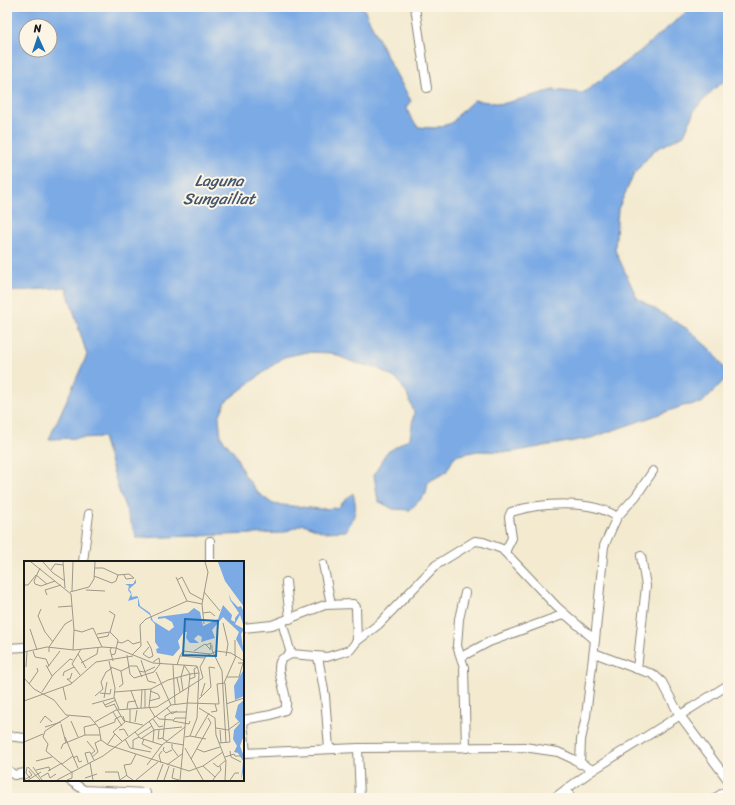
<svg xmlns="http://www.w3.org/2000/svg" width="735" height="805" viewBox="0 0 735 805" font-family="Sriracha,sans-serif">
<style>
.water{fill:#7caae5;stroke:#4c6380;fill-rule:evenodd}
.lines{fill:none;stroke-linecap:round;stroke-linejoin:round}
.minor-casing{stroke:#888376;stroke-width:10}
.minor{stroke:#fff;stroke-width:8}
.labels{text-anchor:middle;stroke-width:4;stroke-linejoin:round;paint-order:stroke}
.water-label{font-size:16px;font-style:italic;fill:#42556c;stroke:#fcf5e5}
.inset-road{fill:none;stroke:#9d9888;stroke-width:1}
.view{fill:#1f6fb2;fill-opacity:0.15;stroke:#1f6fb2;stroke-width:2}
.inset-edge{fill:none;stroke:#1c1c1c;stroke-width:2}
</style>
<rect width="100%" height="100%" fill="#fcf5e5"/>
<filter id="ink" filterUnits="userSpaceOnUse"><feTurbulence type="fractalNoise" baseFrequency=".025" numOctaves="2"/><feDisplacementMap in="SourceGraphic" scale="8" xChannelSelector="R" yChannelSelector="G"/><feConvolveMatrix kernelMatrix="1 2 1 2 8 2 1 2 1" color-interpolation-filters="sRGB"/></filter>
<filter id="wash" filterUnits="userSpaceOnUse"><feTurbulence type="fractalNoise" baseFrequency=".012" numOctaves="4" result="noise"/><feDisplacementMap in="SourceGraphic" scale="16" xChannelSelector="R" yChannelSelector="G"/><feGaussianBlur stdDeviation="0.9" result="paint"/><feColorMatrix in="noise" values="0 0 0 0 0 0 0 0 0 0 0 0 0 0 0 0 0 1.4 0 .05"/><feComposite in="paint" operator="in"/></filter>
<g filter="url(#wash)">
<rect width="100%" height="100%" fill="#f3ead0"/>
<!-- water -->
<path class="water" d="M7,7h356l26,54 22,40 -5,6 5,11 7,9 17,1 17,-5 7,-9 15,-14 28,4 51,-14 30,3 56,-41 53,-45h36v71l-13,10 -20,21 -11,26 -31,16 -19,23 -16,35 -3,41 22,48 52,32 26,24 13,22 -26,27 -19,3 -92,32 -80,14 -34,-1 -22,5 -9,16 -18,10 -2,12 -16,16 -17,-1 -15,-8 -4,-26 12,-22 24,-15 4,-26 -7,-18 -9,-14 -21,-12 -22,-5 -24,-10 -24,-1 -23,5 -58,44 -7,16 2,20 14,17 9,20 14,19 15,11 47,5 17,-1 16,-15c5,18 2,22 -7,38l-22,1 -21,-8 -21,9 -145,5 -17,-44 -17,-57 -54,2 38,-84 -21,-68 -59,5zM26,26h24v24h-24z"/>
</g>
<g filter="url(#ink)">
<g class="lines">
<!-- minor casing -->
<g class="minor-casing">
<g id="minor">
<path d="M415,7l12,81"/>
<path d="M617,517l19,-21 17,-25"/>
<path d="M210,541v21"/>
<path d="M505,552l7,-14 -3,-21 2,-5c29,-9 81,-13 106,5l-13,29 -9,94 -9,76 -5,24 -1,24"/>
<path d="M641,556l5,30 -9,83 16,5 9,8 17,32 49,66"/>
<path d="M83,562l6,-48"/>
<path d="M323,564l8,40"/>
<path d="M286,582l4,37"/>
<path d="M465,593l-6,26 -2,27 7,21 2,81"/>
<path d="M282,622l9,32"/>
<path d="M243,628l29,-3 53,-20 28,-1 3,3 1,34"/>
<path d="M7,648l18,-1"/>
<path d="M594,653l43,16"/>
<path d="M318,657l7,39 4,53"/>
<path d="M461,657l28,-15 76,-28"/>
<path d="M243,720l28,-5 14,-5c6,-14 -13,-41 -3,-51l9,-5 36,3 23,-7 7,-9 22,-17 57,-59 39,-24 8,1 19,7 55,58 38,33"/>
<path d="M243,723l3,30"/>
<path d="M7,736l18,2"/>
<path d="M358,748l2,50"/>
<path d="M243,753l115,-5 166,-1 34,5 17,8 18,10"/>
<path d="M7,769l7,6 11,-2"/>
<path d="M69,780l15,10 62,3"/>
<path d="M566,789l5,9"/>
<path d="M554,798l39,-28 135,-85"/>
<path d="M715,798l13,-8"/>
</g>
</g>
<!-- minor -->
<use href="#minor" class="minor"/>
</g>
</g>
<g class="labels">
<!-- water labels -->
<g class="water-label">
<text x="219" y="186">Laguna<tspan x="219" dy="18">Sungailiat</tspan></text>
</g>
</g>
<!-- overview -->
<g transform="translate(24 561)">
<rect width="220" height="220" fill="#f3ead0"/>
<path d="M189,1h31v45l-19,-26 -7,-19zM112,18v4l-7,6 2,3 1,5 5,-1 1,1 2,9 10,7 3,8 16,10 5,-4 -2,-5 -7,-4 -7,1v-2l30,-4 6,-5 6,4 3,14 15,-7 5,-14 9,10 -1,5 4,2v-4l4,-5 -9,-13 -1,-6 2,6 7,7 3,-1 3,6v15l-4,-12 -5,9 9,5 -3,5 3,20 -8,-15 3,-7 -16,-15 -11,13 3,8 -14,4 1,-5 -4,-2 -4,4 5,4h-9l-4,-5 1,-6h-3l-6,9 2,7 -7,8 -16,-3 -1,-4 3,-1 -4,-6v-18l-4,-4 -1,-5 -12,-9v-8l-10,3 3,-7 -3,-4 1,-4 -4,-2h8zM220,108v27l-9,4 -1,-14zM220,139v35l-4,11 4,10v13l-3,11 2,-19 -5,-8 -4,-1 3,-6 -4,-7 1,-9 6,-7 -5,-6 3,-12z" fill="#7caae5"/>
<path class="inset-road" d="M7,1l40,32 3,36 8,2 11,-4 9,19 14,1 37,15 44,3 2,7 -9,1M19,1l10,11 12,8M39,1l2,26M16,7l-6,13 1,3 6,2 14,-5M71,7h8l15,7 11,-1 5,4M27,9l4,-6 8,1M12,14l11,9M100,14l2,4 8,-1M70,15l18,7 4,-2 2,-6M152,16l11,24M153,19l5,-3 8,16 13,7M0,24h4l8,-10M62,29l19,1M48,30l1,-29M46,31l19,-5 5,-8 1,-17M180,31l16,19M23,34l-2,-5 16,-5M178,43l2,20M34,46l14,-1M17,48l-3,7 7,16 8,10M179,52l7,-1 5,4M199,62l5,21 -2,12M6,68l7,21M86,71l8,8 -3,14 -4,1M73,73l13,-2 5,-17 -6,-4M74,77l10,-2 1,-3M211,79v16M123,80l4,7 2,8 -4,2 -6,-4 6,-7M94,81l4,1 6,-3 5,4 7,-2M182,84l5,-2 -1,7M188,84v5l10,21 4,72M88,86l-2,3 3,11M49,89l1,-20M9,90l2,6 11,2 3,7M170,90l11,-7 5,5M0,91l23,-5 27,3 28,-3M25,91v-5l16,-23 7,-4M54,93l8,14M103,94l3,19 4,4 20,-6 6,-8M108,94l9,-9 -1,-21 6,-6 41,-18 15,3 6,-32 -3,-10M156,95l3,-5 27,3M117,99l7,21 8,2M85,100l6,27 -1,9 5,12M129,101l6,-4 1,6M57,102l16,-9 1,-6M22,104l6,11M149,104l2,39M153,104l3,-9 25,2M104,105h9l5,11M2,106l1,-15M87,106l10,4 8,-4M176,106l6,-11 11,-5 14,2 13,8M23,107l13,-17M115,110l5,1 11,-5M132,111l15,33M48,112l-2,6h-3l5,4M56,114l-8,-11 9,-15M39,115l1,-4 10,-5M203,116h12l4,-14h-5M0,117l10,11 20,11 12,15 24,2 9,11 2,12 7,5 81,26 14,-5 20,-14M153,117l3,14M166,118l5,-2 -1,-8 3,-2M200,122l12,-27M5,123l9,-13 -1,-3M39,126l3,13M95,126l4,-3 -2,-13M127,128l-2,18 6,10M107,130l7,18M159,130l-2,-14 3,-11M18,131l11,-17 17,-16 3,1M91,131l36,-3 17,-9 22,-6M76,132l10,1 1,-5M71,135l8,-7 -2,-7 5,-10 6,-4M177,135l4,-13M80,137l3,-16M175,138l12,-12 -2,-20 6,1M0,140l47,-17 25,-22 37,-6M125,140l11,-3 -2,-4 -8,-3M79,141l3,5 9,-3M164,142l31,1M68,143l22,-6M90,143l10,17 19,4M195,143l-2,-20 8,-1 5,59 -11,1M202,143l18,-6M81,144l11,-5M117,147l1,-19M121,147v-19M143,147l5,6 5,-3M175,147l16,10 1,17 10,26 -1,19M103,148l1,-7 8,-1M89,151l9,14M187,151l6,-1 -2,-7M45,155l-24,15 -2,6 5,7 -2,7 25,21M132,155l3,3 14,1M162,157h-11l-2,3 16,3 1,-3M129,158l6,8 4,-1M141,158v-3l7,-4h14M141,158l-2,20 4,2M47,160l7,16M125,160l5,9 -1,12M71,161l21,-12 41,-3 46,-29 -3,-11M111,161l2,-12M16,162l5,-7 7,6M106,162v-14M37,163l5,19M21,166l16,-5M75,167l16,-6v-3l6,-3M192,167l12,2 11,-8M95,169l5,-1 4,7M135,169l-1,9 5,-1M196,169l1,13M111,171l5,6 22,7 23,-18M61,174l-1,-8 12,-3M114,174l14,-9M166,175l16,3M41,176l13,31M161,176l5,-1 7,-18 2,-45M171,176l14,-24M118,177l12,-8 28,-3M101,178l5,9 21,4M120,178l-2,5 10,5M63,180l8,10 -4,3M98,180l-9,-9 12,-10 -2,-6M0,181l19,-8M142,181l18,3M148,183v4l6,8M83,184l8,-11M140,186l-1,3 3,3 6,-3M109,187v-8l6,-3M161,187l18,32M37,188l2,-5 22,-9h15M173,188l7,3 16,-5M206,190l1,6 10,5M68,196l6,-5 -3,-9 6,-3M201,196l9,-3 1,2h9M49,197l4,-2 2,6 3,-1M167,198l20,-36 -3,-5M12,200l16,-4M64,202l-3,-10 5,-1 4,8M66,202l3,17M137,202l-2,-8 3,-4M189,202l5,4 8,-7M38,203l11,-8M123,204l15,-20M143,204l15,-11M179,205l12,11 -2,3M3,206l-1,6 4,5M4,206l12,13M9,206l9,13M150,207l-2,10 7,2M12,209l13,-3 1,4M24,210l14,-8M81,211h13l2,8 7,-5M17,216l7,-4 2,5 6,-4M191,216l6,-7 -1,-4M61,217l12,-4M0,219l8,-5 -3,-4M4,219l13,-8M33,219l46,-24 68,-51 17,-2M43,219l5,-2v-7M109,219l-6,-4 -3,-11 7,-1 5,-10M112,219l22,-18M133,219l6,-16M140,219l5,-14M156,219l10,-106 -6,-9M206,219l5,-7h4"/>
<path class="view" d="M161,58l33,2 -2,35 -33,-1z"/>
<rect width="220" height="220" class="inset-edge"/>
</g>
<!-- margin -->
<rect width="735" height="805" fill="none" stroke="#fcf5e5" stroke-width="24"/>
<!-- north arrow -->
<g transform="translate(38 38) rotate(357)"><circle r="19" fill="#fcf5e5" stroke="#a29e95"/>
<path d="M0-3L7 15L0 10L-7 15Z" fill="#1f6fb2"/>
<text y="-6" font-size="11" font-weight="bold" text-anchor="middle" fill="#1c1c1c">N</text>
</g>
</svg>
